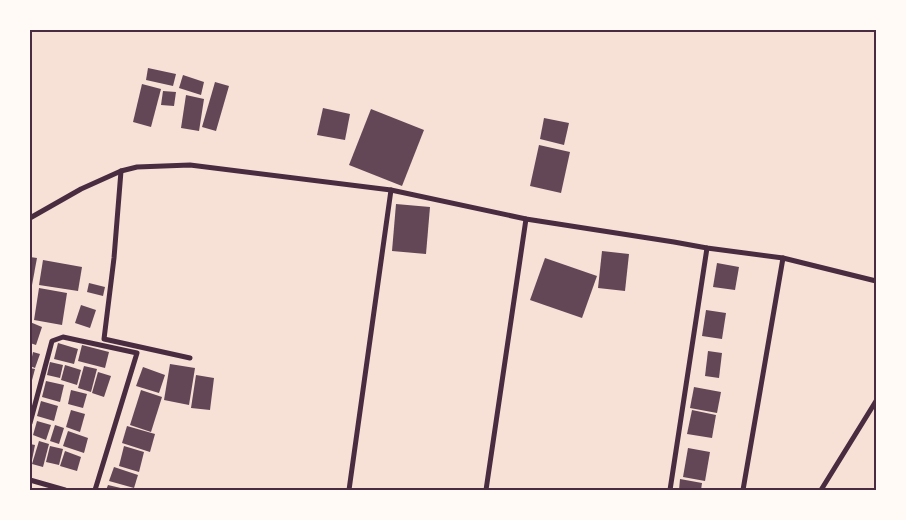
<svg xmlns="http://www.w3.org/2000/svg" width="906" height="520" viewBox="0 0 906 520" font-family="'IBM Plex Sans',sans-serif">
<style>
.building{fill:#644757}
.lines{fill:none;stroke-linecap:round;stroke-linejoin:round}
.minor{stroke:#4a2c40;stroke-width:5}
.neatline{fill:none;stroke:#4a2c40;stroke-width:2}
</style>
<rect width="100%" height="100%" fill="#f7e1d7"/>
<!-- building -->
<g class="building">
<path d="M148,68l28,6 -3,12 -27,-6z"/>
<path d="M183,75l21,7 -3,13 -22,-7z"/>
<path d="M215,82l14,4 -13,45 -14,-4z"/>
<path d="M142,84l19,5 -10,38 -18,-5z"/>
<path d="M163,91l13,1 -2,14 -13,-1z"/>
<path d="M186,95l18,4 -5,32 -18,-3z"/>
<path d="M323,108l27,6 -5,26 -28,-5z"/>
<path d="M371,109l53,21 -22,56 -53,-21z"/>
<path d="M544,118l25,5 -5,22 -24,-6z"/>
<path d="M539,145l31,7 -9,41 -31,-7z"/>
<path d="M396,204l34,3 -4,47 -34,-3z"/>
<path d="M602,251l27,3 -4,37 -27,-3z"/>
<path d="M30,257l7,1 -5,27 -2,-1z"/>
<path d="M545,258l52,18 -15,42 -52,-18z"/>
<path d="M43,260l39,7 -4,24 -39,-6z"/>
<path d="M717,263l22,4 -4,23 -22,-3z"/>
<path d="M89,283l16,4 -2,9 -16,-4z"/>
<path d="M39,288l28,5 -5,32 -28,-5z"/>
<path d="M81,305l15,5 -6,18 -15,-5z"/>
<path d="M706,310l20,3 -4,26 -20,-3z"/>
<path d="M30,322l12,5 -6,18 -6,-2z"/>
<path d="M58,343l20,6 -4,15 -20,-5z"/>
<path d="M82,345l27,7 -4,16 -27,-7z"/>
<path d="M708,351l14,2 -3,25 -14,-2z"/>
<path d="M33,352l7,2 -5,14 -5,-2z"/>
<path d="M50,362l13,3 -3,13 -13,-3z"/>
<path d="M170,364l25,4 -6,37 -25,-5z"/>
<path d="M65,365l16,5 -4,15 -16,-5z"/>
<path d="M84,366l13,3 -6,23 -13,-4z"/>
<path d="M143,367l22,8 -6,18 -23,-7z"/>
<path d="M30,368l5,1 -4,15h-1z"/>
<path d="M98,372l13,4 -7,21 -12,-4z"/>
<path d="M196,375l18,3 -4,32 -19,-2z"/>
<path d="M46,381l18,4 -4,17 -18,-5z"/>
<path d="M694,387l27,5 -4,21 -27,-5z"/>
<path d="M71,390l16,4 -4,14 -15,-4z"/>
<path d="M141,390l21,7 -11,35 -21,-7z"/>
<path d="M41,401l17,5 -4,15 -17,-5z"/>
<path d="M71,410l14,4 -5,18 -14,-5z"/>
<path d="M692,410l24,5 -4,23 -25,-4z"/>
<path d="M37,421l14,4 -5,15 -13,-5z"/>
<path d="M55,425l9,3 -5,16 -9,-3z"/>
<path d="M127,426l28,8 -5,18 -28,-9z"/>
<path d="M68,431l20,7 -4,15 -21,-7z"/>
<path d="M39,441l10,3 -6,23 -11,-3z"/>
<path d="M30,444l5,1 -3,15h-2z"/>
<path d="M50,446l13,3 -4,16 -13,-3z"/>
<path d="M124,446l20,6 -5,20 -20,-6z"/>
<path d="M688,448l22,4 -5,29 -22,-4z"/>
<path d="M65,451l16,6 -4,14 -17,-5z"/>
<path d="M114,467l24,8 -4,13 -25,-7z"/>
<path d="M680,479l22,4 -1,7h-22z"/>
<path d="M108,485l17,4v1h-19z"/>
</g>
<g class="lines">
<!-- minor -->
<g class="minor">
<path d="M121,171l-7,87 -10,81 86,19"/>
<path d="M30,218l51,-29 40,-18 16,-4 53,-2 201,25 135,29 148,23 33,6 76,10 93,23"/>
<path d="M30,423l22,-82 11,-4 74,16 -42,137"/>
<path d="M30,480l35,10"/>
<path d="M349,490l42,-300"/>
<path d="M486,490l40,-271"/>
<path d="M670,490l37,-242"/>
<path d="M743,490l40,-232"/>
<path d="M821,490l55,-89"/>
</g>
</g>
<!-- border -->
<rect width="906" height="520" fill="none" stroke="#fffaf5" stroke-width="62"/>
<rect x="31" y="31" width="844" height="458" class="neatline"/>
</svg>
